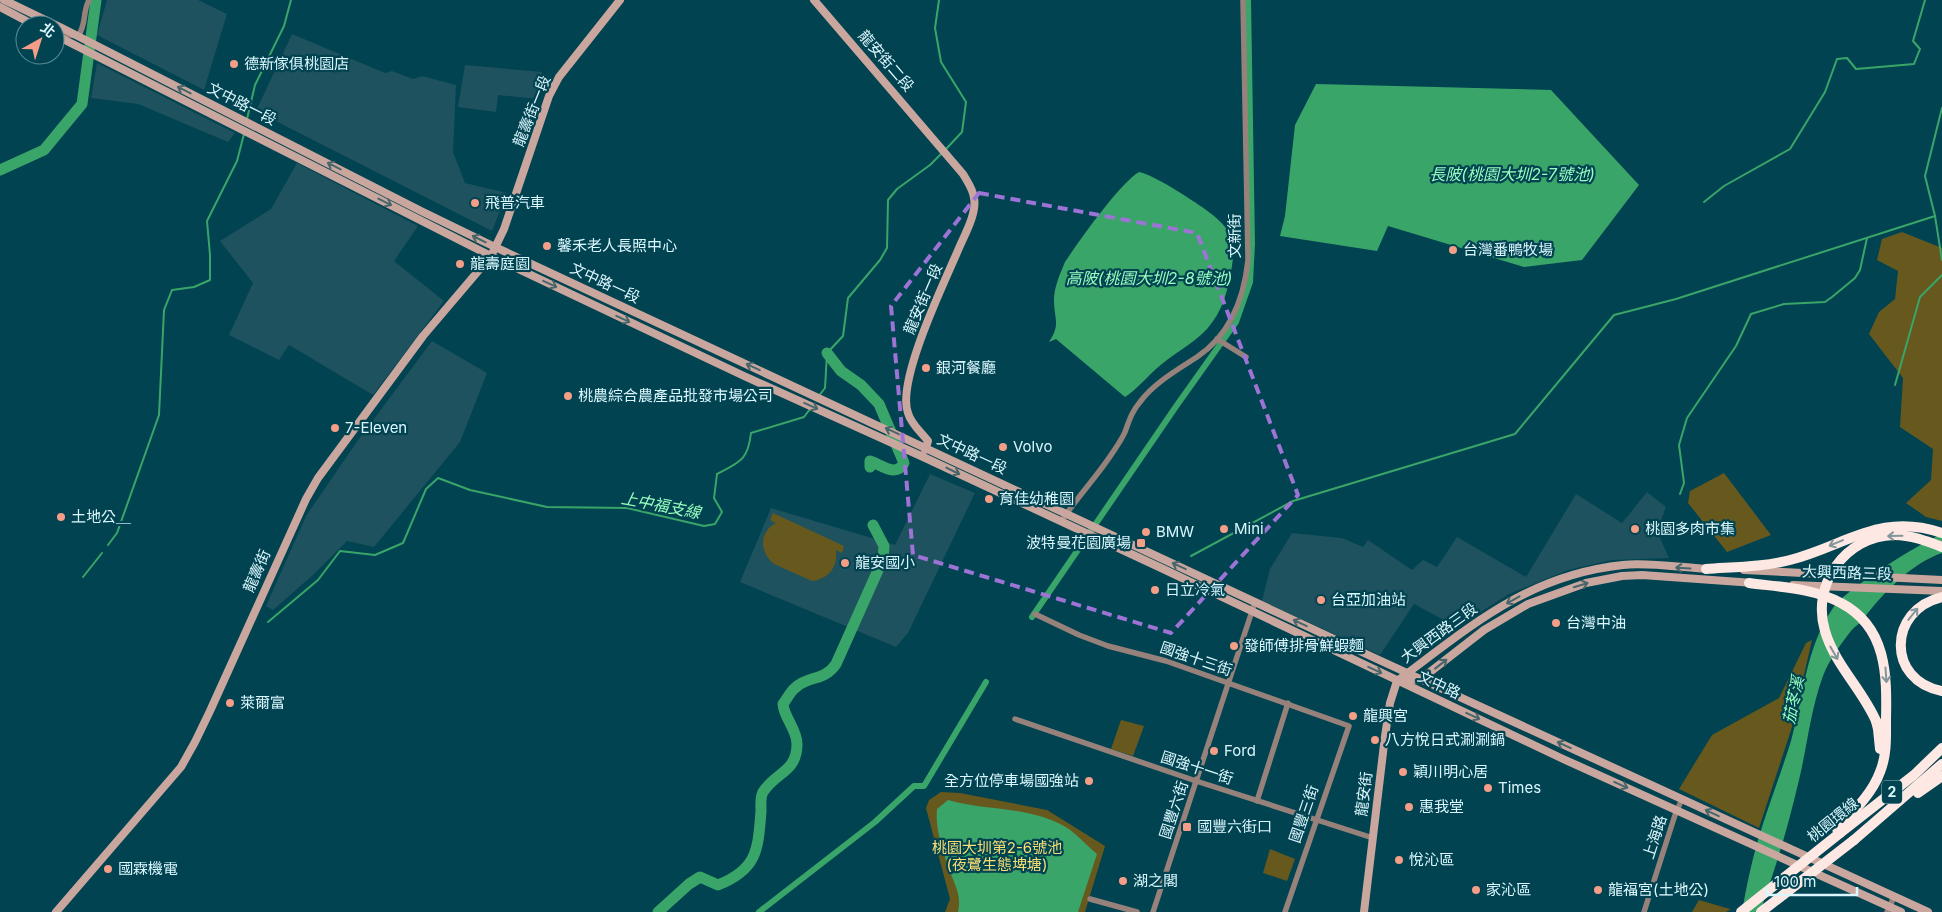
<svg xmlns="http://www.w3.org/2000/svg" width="1942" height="912" viewBox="0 0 1942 912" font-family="Inter,'Noto Sans TC',sans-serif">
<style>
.built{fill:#1d525e}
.green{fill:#67581e}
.water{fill:#3aa569}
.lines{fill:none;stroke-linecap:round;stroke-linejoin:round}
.stream{stroke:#3aa569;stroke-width:2}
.canal{stroke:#3aa569;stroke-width:6}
.river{stroke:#3aa569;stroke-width:11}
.street{stroke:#96817b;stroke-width:5.5}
.secondary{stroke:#caa79e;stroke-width:8}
.highway{stroke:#fee8e3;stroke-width:10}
.highway-bridge{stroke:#fee8e3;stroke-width:10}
.oneway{stroke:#47666b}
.oneway2{stroke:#80969a}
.marked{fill:none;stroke:#9d73d5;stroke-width:4;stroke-dasharray:10 6;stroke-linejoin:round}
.poi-dot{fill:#f49e88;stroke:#014350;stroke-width:2}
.labels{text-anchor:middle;stroke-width:4.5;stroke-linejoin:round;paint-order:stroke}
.shield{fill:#014350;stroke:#9ac1ca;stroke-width:1}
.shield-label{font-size:14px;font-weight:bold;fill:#dbf7fe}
.street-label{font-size:15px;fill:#dbf7fe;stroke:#014350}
.poi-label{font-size:15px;fill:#dbf7fe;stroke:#014350;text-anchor:start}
.park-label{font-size:15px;fill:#fbdf75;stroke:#014350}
.water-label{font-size:16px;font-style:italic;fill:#99febe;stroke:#014350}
</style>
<rect width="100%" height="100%" fill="#014350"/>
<!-- built -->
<g class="built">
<path d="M107,0h91l29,14 -23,76 -107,-55z"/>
<path d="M292,34l93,39 7,-2 21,8 9,-3 34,9 -3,67 12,31 42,10 -15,38 -236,-120z"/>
<path d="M97,63l138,70 -7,9 -90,-38 -47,-6z"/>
<path d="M465,65l77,7 -3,27 -41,-4 -2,17 -38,-5z"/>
<path d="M297,163l121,63 -24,35 50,40 -71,94 -84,-50 -10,15 -50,-25 24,-52 -33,-42 51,-32z"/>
<path d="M432,341l55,32 -27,69 -86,105 -27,-6 -34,34 -40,35 -7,-4 40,-90 50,-73z"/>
<path d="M930,474l45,19 -67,140 -12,14 -156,-65 31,-74 124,37z"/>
<path d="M1647,492l19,15 -9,24 12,27 -57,2 -44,10 -59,24 -52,33 -43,-23 -34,51 -118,-54 8,-32 22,-36 50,5 21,9 5,-7 44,30 11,-10 14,7 20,-30 69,40 50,-83 46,29z"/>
</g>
<!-- green -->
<g class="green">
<path d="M1902,232l40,16v273l-16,-4 -20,-14 25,-23 2,-31 -33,-22 3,-49 -34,-44 10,-22 16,-13 3,-28 -21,-11 5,-21z"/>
<path d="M1724,473l47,62 -44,17 -39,-49 2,-12z"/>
<path d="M773,513l71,33 -2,7 -6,-3c2,17 -7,29 -24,31l-38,-17c-15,-12 -15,-32 2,-41l-6,-3z"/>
<path d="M1812,640l-20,87 -33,101 -80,-39 33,-54 67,-37 27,-55z"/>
<path d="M1121,720l23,6 -11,30 -22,-7z"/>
<path d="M941,792l19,1 87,17 58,36 -20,66h-140l5,-13 -24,-91 3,-8z"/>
<path d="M1270,849l25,10 -8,22 -24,-8z"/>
<path d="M1699,900l31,9h1l-5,3h-34z"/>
</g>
<!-- water -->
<g class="water">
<path d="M1316,84l235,6 88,95 -57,75 -58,7 -136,-41 -11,25 -97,-15 5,-20 10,-91z"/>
<path d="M1139,172c15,3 50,26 63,35 11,8 24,17 29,30 5,9 2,19 1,29 -4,24 -9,45 -25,63 -15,16 -35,25 -51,40 -11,10 -19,20 -31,28l-69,-58 -7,3c12,-18 5,-23 5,-42 0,-13 6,-26 11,-38 14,-21 55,-79 74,-90z"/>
<path d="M1942,534v19c-30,10 -59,40 -78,65 -3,5 -9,8 -13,13 -11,14 -22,29 -28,45 -13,35 -16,73 -25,108 -10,43 -23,86 -38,128h-18c5,-29 11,-57 20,-85 9,-28 20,-57 29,-86 12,-44 15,-94 42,-133 13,-19 87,-65 109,-74z"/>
<path d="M948,800c39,11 80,6 116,26 12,7 22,19 33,28l-19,58h-120c4,-17 -4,-29 -10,-45 -6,-19 -13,-39 -11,-58z"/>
</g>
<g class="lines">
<!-- stream -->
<g class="stream">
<path d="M939,0l-4,28 6,34 25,40 -4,30 -17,18"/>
<path d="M247,119l8,-34 29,-59 7,-26"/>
<path d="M1704,202l20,-16 66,-37 35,-57 12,-33 10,-1 9,11 58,-5 6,-15 -7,-8 12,-41"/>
<path d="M1935,216l7,44"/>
<path d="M1895,385l25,-88 22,-22"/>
<path d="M818,397l7,-9 2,-35 16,-17 5,-38 32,-38 7,-12 1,-48 9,-11 33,-24 12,-12"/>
<path d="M1680,494l4,-11 -5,-38 8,-27 49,-72 15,-32 33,-10 41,-2 7,-5 23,-19 5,-8 7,-32"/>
<path d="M108,545l9,-12 42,-118 5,-105 8,-20 22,-3 16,-7v-25l-3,-34 30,-60 7,-27"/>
<path d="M1191,556l102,-55 222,-67 99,-119 62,-16 259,-83 -10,-40 17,-68"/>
<path d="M83,577l19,-24"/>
<path d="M268,622l50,-42 22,-29 35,4 28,-12 23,-54 12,-11 32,12 77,17 80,1 77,18 11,-2 7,-12 -8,-14 3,-24c23,-12 31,-14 34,-41l53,-16 6,-8"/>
</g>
<!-- canal -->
<g class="canal">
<path d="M1032,617l145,-212 59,-83 14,-40 2,-38 -4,-244"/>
<path d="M759,912l116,-90 39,-36h10l62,-104"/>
</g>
<!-- river -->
<g class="river">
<path d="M0,170l44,-20 38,-46 14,-104"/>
<path d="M827,353l14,18 20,14 18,19 25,59c-8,15 -22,2 -34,-2v6"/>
<path d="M658,912l31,-28 11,-7 18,8c40,-16 40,-36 43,-74 0,-6 -1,-14 2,-19 13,-20 34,-20 34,-48 0,-15 -13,-26 -14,-40 4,-5 7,-12 12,-16 13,-13 29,-6 41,-24l47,-105 1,-13 -11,-21"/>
</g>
<!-- street -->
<g class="street">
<path d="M55,33l23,3c9,-12 4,-23 11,-36"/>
<path d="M1217,339l29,18"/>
<path d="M1061,522c15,-24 36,-45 52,-70 4,-6 9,-13 12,-20 4,-11 7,-21 15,-30 14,-19 37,-32 57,-45 33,-22 47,-59 51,-97l-5,-260"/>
<path d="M1035,614l44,21 29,11 58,15 183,65 -64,186"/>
<path d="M1015,719l181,62 177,57"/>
<path d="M1257,801l31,-98"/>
<path d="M1090,899l47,13"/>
<path d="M1153,912l102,-310"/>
<path d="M1644,912l31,-97 7,-16"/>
<path d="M1887,912l7,-15"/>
</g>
<!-- secondary -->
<g class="secondary">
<path d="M4,0l58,28 359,183 74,36 884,413 549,252"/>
<path d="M814,0l149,174c4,7 10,15 11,24 3,15 -9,36 -15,50 -14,33 -63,133 -51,165 3,11 13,19 20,28l-3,9"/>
<path d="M0,7l34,18"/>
<path d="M55,35l436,221 253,120 177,80 238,111 402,191 340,154"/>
<path d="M1744,570l198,10"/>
<path d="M1793,585l149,6"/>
<path d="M1397,681c74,-55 131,-106 226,-116 25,-3 61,3 87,4"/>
<path d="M1399,681l22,-2 63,-49 44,-26 58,-21 36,-7 20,-1 112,8"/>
<path d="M56,912l125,-145 14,-25 15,-31 96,-212 12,-21 105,-142 68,-80 13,-27 45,-133 10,-19 61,-77"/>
<path d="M1364,912l21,-176 5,-33 7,-22"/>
</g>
<!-- highway -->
<g class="highway">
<path d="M1706,569c28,-2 57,-2 84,-9 57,-15 90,-48 152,-27"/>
<path d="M1749,583c30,4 65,5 92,20 46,24 46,72 45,117 0,17 1,35 -6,52 -8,22 -27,40 -43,57"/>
<path d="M1942,597c-55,13 -55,84 0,94"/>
<path d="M1876,721l2,8 2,20"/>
<path d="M1918,793l24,-17"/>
<path d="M1840,833l74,-58 28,-27"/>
<path d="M1854,840l88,-76"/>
</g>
<!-- highway-bridge -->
<g class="highway-bridge">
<path d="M1876,721c-14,-32 -41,-56 -51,-90 -14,-46 20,-95 69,-96 17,0 33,6 48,12"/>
<path d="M1741,912l99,-79"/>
<path d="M1761,912l93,-72"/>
</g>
</g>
<!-- one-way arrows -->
<defs><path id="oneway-shaft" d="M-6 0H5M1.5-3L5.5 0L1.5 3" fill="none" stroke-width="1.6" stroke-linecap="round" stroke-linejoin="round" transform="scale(1.25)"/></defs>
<g class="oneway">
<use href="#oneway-shaft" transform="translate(184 90) rotate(-153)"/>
<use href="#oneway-shaft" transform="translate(334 166) rotate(-153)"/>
<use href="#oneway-shaft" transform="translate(385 202) rotate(27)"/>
<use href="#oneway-shaft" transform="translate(479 239) rotate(-154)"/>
<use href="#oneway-shaft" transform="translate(550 284) rotate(25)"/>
<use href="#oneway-shaft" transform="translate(623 319) rotate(25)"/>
<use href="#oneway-shaft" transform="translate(753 367) rotate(-155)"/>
<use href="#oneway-shaft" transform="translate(811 406) rotate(24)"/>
<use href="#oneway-shaft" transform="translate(892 431) rotate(-155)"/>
<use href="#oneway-shaft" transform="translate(953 471) rotate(26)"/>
<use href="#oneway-shaft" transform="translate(1179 566) rotate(-155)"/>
<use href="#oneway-shaft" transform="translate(1683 568) rotate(-177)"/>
<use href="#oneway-shaft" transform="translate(1581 585) rotate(-17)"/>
<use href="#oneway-shaft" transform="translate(1513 600) rotate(151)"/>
<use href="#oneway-shaft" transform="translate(1300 623) rotate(-155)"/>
<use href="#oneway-shaft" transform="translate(1441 664) rotate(-38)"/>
<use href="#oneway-shaft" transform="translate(1375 670) rotate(25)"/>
<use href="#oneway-shaft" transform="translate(1473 716) rotate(25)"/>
<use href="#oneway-shaft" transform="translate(1564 745) rotate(-155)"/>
<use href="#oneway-shaft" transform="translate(1621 785) rotate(24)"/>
<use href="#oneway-shaft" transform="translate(1712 813) rotate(-155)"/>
</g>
<g class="oneway2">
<use href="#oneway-shaft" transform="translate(1895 536) rotate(179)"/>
<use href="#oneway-shaft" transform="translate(1836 543) rotate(157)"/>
<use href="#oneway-shaft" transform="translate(1913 614) rotate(-51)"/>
<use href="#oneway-shaft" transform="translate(1834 653) rotate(60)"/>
<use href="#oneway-shaft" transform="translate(1886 675) rotate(86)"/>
</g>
<!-- marked area -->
<path class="marked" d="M979,193l218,40 101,262 -127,138 -258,-78 -22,-249z"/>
<!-- markers -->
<g class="poi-dot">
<circle cx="234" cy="64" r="5"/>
<circle cx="475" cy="203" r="5"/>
<circle cx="547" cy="246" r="5"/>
<circle cx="1453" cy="250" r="5"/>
<circle cx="460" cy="264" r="5"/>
<circle cx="926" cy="368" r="5"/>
<circle cx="568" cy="396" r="5"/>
<circle cx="335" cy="428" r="5"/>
<circle cx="1003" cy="447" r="5"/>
<circle cx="989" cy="499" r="5"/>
<circle cx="61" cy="517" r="5"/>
<circle cx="1224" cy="529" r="5"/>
<circle cx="1635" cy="529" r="5"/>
<circle cx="1146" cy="532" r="5"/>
<rect x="1136" y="538" width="10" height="10" rx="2.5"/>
<circle cx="845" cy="563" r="5"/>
<circle cx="1155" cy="590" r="5"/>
<circle cx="1321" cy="600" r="5"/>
<circle cx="1556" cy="623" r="5"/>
<circle cx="1234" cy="646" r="5"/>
<circle cx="230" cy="703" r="5"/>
<circle cx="1353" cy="716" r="5"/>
<circle cx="1375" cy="740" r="5"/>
<circle cx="1214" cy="751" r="5"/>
<circle cx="1403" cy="772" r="5"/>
<circle cx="1089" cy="781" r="5"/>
<circle cx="1488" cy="788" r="5"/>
<circle cx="1409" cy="807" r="5"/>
<rect x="1182" y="822" width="10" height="10" rx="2.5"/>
<circle cx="1399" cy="860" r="5"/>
<circle cx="108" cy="869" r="5"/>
<circle cx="1123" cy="881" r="5"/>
<circle cx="1476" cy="890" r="5"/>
<circle cx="1598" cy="890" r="5"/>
</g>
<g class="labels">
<!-- shield labels -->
<rect class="shield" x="1882" y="780.5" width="20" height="23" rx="4"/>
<g class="shield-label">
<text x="1892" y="797">2</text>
</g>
<!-- street labels -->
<g class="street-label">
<text transform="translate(886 61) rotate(49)" y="5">龍安街二段</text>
<text transform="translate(242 104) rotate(27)" y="5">文中路一段</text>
<text transform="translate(532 111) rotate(-68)" y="5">龍壽街一段</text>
<text transform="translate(1235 236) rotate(-90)" y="5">文新街</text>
<text transform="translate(605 283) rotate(25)" y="5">文中路一段</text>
<text transform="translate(923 299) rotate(-67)" y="5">龍安街一段</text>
<text transform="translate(972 454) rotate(25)" y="5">文中路一段</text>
<text transform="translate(257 571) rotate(-66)" y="5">龍壽街</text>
<text transform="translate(1847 573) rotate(2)" y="5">大興西路三段</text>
<text transform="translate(1439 633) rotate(-36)" y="5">大興西路三段</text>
<text transform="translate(1196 659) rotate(19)" y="5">國強十三街</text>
<text transform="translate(1439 685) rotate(25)" y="5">文中路</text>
<text transform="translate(1197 768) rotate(18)" y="5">國強十一街</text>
<text transform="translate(1364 794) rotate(-83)" y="5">龍安街</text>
<text transform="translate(1174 810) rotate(-72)" y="5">國豐六街</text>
<text transform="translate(1304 814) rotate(-71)" y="5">國豐三街</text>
<text transform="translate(1833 820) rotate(-39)" y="5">桃園環線</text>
<text transform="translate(1655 837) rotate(-72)" y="5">上海路</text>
</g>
<!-- poi labels -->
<g class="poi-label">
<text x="244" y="69">德新傢俱桃園店</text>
<text x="485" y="208">飛普汽車</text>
<text x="557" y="251">馨禾老人長照中心</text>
<text x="1463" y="255">台灣番鴨牧場</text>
<text x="470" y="269">龍壽庭園</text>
<text x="936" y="373">銀河餐廳</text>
<text x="578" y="401">桃農綜合農產品批發市場公司</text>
<text x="345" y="433">7-Eleven</text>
<text x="1013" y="452">Volvo</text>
<text x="999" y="504">育佳幼稚園</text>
<text x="71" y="522">土地公＿</text>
<text x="1234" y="534">Mini</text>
<text x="1645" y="534">桃園多肉市集</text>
<text x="1156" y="537">BMW</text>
<text x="1131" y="548" text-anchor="end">波特曼花園廣場</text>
<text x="855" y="568">龍安國小</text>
<text x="1165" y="595">日立冷氣</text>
<text x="1331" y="605">台亞加油站</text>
<text x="1566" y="628">台灣中油</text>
<text x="1244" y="651">發師傅排骨鮮蝦麵</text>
<text x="240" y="708">萊爾富</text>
<text x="1363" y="721">龍興宮</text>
<text x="1385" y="745">八方悅日式涮涮鍋</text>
<text x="1224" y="756">Ford</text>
<text x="1413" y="777">穎川明心居</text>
<text x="1079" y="786" text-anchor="end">全方位停車場國強站</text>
<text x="1498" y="793">Times</text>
<text x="1419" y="812">惠我堂</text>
<text x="1197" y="832">國豐六街口</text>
<text x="1409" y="865">悅沁區</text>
<text x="118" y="874">國霖機電</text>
<text x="1133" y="886">湖之閣</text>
<text x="1486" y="895">家沁區</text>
<text x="1608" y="895">龍福宮(土地公)</text>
</g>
<!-- park labels -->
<g class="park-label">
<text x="997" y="853">桃園大圳第2-6號池<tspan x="997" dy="17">(夜鷺生態埤塘)</tspan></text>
</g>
<!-- water labels -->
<g class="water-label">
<text x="1512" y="180">長陂(桃園大圳2-7號池)</text>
<text x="1149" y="284">高陂(桃園大圳2-8號池)</text>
<text transform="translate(661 505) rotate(11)" y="6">上中福支線</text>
<text transform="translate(1793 700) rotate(-78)" y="6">茄苳溪</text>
</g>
</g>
<!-- north arrow -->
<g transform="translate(40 40) rotate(39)"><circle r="24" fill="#014350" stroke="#588b96"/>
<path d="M0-4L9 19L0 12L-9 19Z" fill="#f49e88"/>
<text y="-8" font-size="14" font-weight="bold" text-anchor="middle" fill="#dbf7fe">北</text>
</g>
<!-- scale -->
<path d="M1767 887v8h90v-8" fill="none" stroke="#dbf7fe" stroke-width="2.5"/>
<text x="1774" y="887" font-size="15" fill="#dbf7fe" stroke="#014350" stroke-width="4" paint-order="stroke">100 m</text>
</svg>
